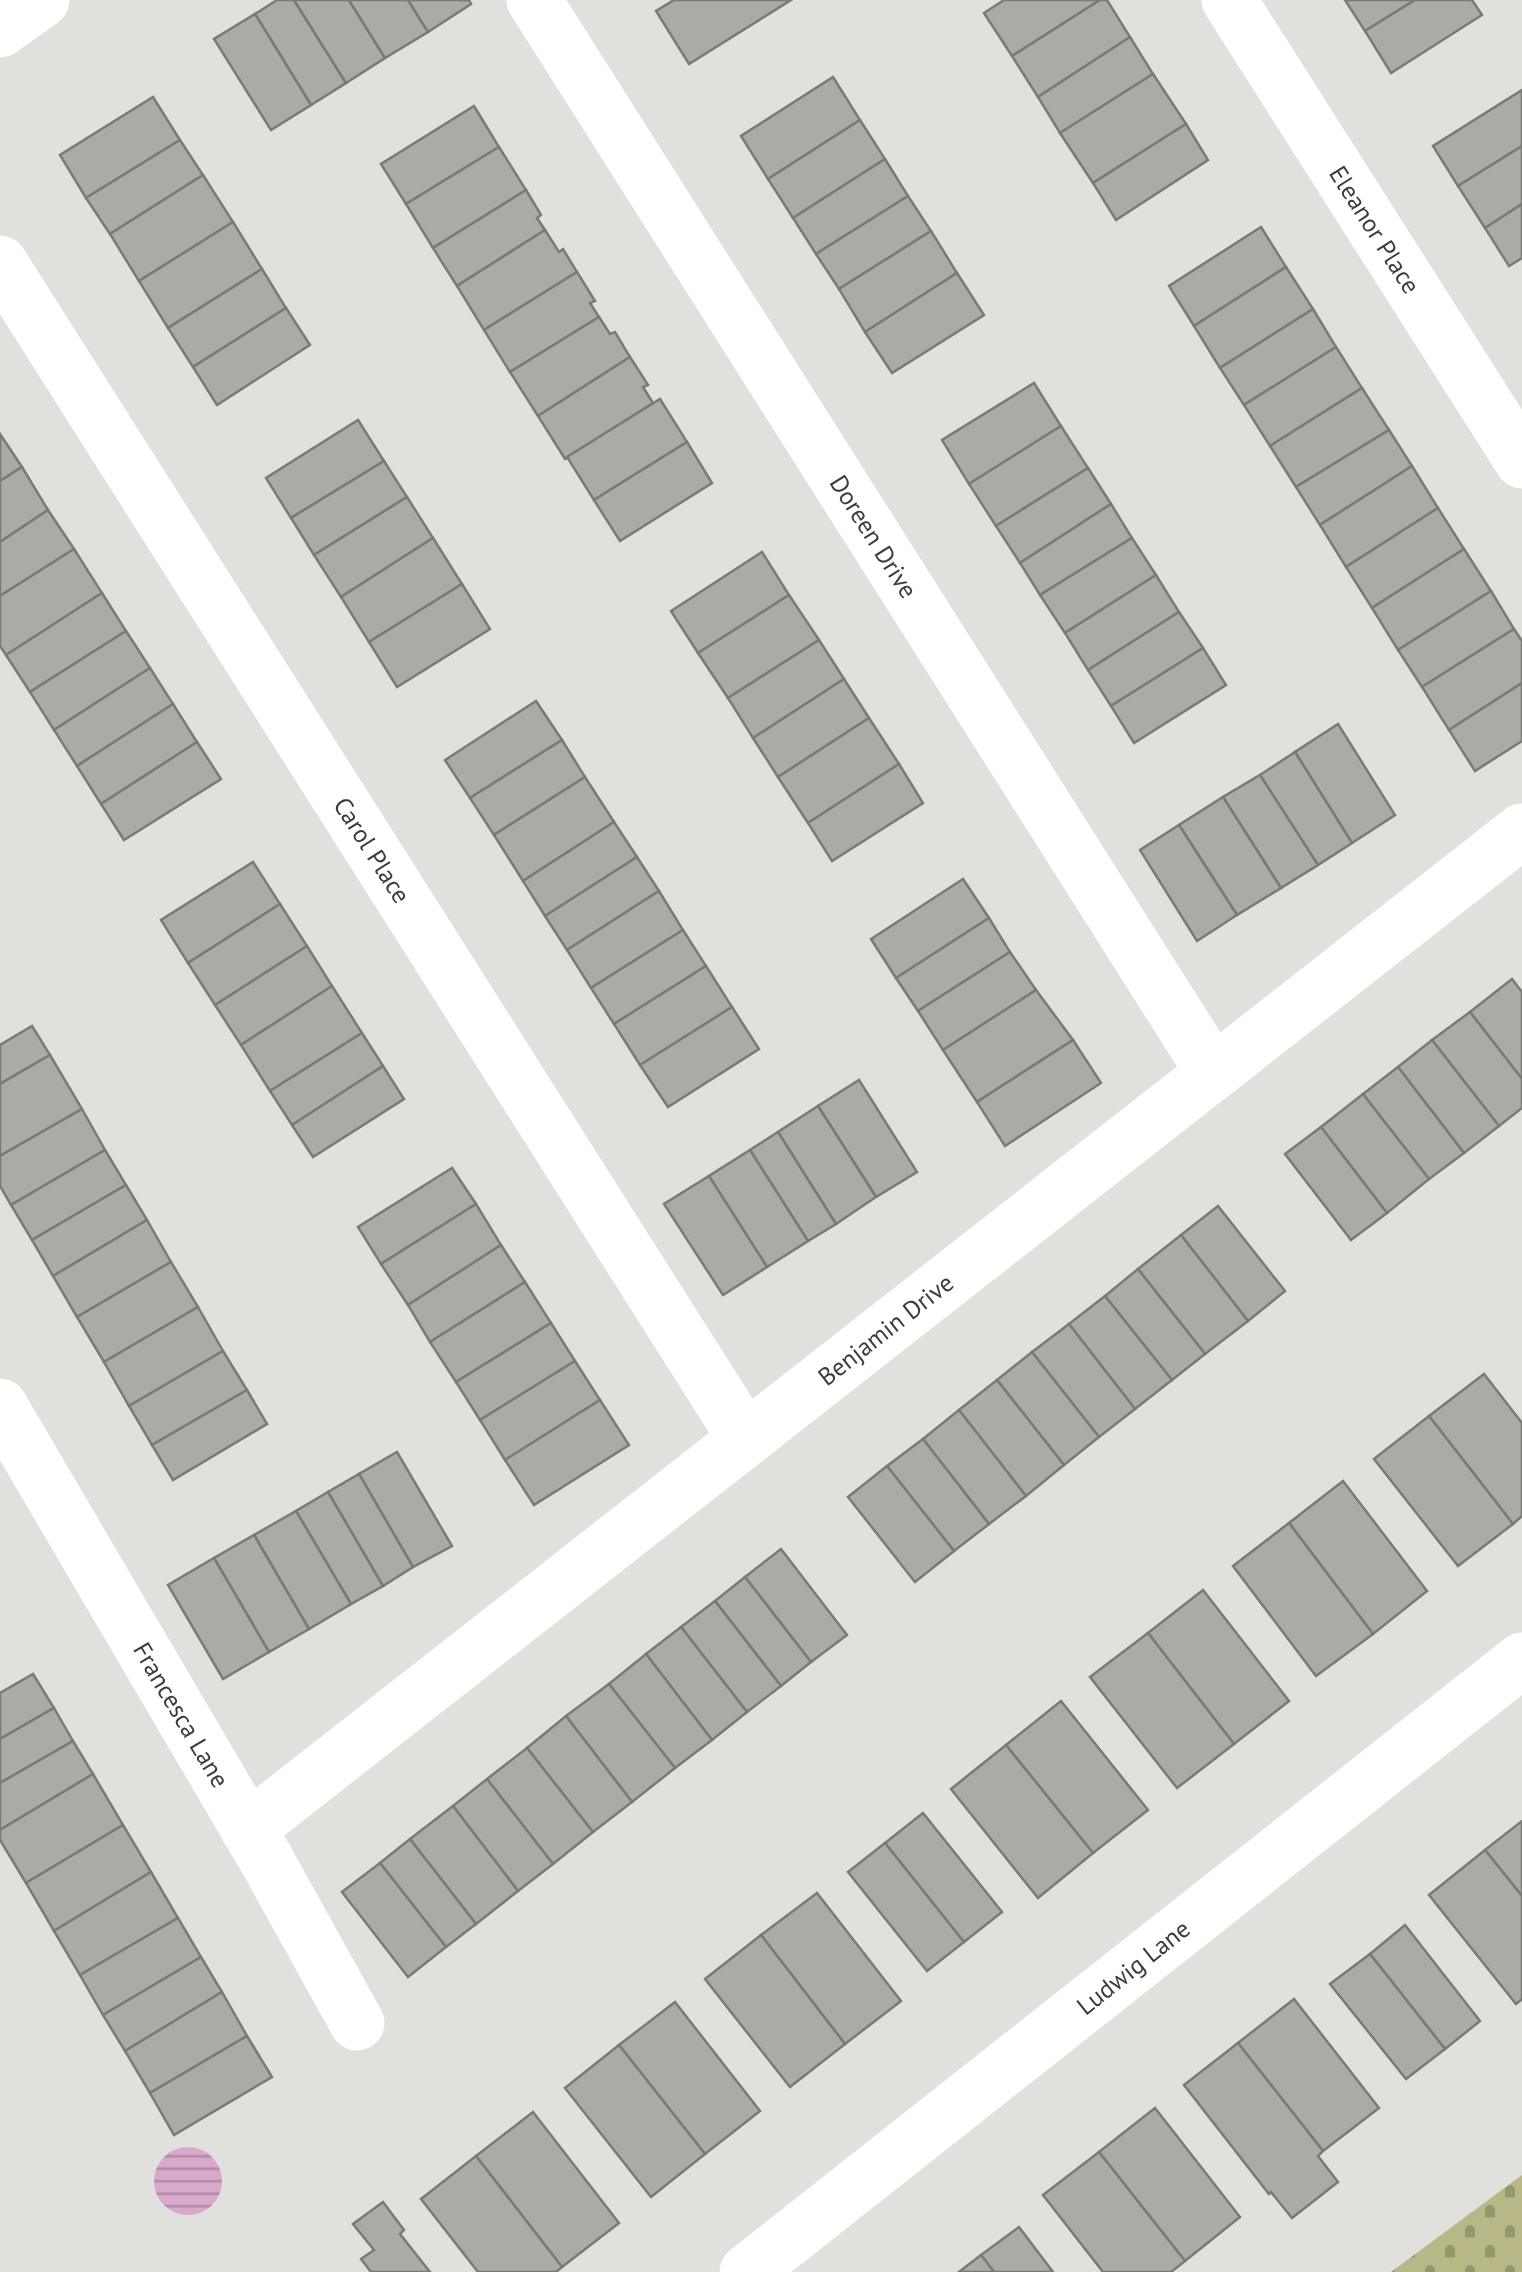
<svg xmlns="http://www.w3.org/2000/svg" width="1522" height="2272" viewBox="0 0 1522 2272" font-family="'PT Sans',sans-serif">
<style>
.cemetery{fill:url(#cemetery-stones)}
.water{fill:url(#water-rules)}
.building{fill:#aaaaa6;stroke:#7a7a76;stroke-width:2.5}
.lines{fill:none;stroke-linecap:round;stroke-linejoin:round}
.minor{stroke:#fff;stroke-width:55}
.labels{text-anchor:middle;stroke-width:8;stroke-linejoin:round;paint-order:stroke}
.street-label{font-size:25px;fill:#3c3c3a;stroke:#e0e0dc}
</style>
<defs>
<pattern id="cemetery-stones" width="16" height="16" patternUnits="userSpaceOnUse" patternTransform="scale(2.5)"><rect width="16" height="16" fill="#b7b886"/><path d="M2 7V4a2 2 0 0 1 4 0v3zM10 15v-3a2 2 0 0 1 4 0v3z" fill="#96976f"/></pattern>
<pattern id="water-rules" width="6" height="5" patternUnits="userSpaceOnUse" patternTransform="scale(2.5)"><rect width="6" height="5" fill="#d8a9cb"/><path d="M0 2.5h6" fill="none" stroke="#b08ba6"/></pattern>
</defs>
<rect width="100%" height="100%" fill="#e0e0dc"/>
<!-- cemetery -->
<path class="cemetery" d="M1522,2175v97h-131z"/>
<!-- water -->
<circle class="water" cx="188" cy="2181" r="34"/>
<!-- building -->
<g class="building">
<path d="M277,0h17l52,83 -35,22 -56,-91z"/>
<path d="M294,0h55l36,58 -39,25z"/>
<path d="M349,0h59l20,32 -43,26z"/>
<path d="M408,0h61l2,4 -43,28z"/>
<path d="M674,0h117l-102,64 -33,-53z"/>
<path d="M1004,0h96l-88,56 -28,-43z"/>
<path d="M1100,0h7l23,37 -92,60 -26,-41z"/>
<path d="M1345,0h70l-50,31z"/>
<path d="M1415,0h57l10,15 -91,58 -26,-42z"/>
<path d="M255,14l56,91 -40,25 -57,-91z"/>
<path d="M1130,37l23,37 -93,59 -22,-36z"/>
<path d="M1153,74l33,50 -93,59 -33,-50z"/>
<path d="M833,77l27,43 -92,59 -27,-43z"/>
<path d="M1522,90v56l-64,40 -25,-40z"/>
<path d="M153,97l27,43 -94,58 -26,-43z"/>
<path d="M474,106l25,41 -93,57 -25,-40z"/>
<path d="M860,120l25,39 -92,59 -25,-39z"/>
<path d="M1186,124l22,36 -92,60 -23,-37z"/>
<path d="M180,140l23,35 -93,59 -24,-36z"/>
<path d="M1522,146v58l-37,24 -27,-42z"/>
<path d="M499,147l27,43 -93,58 -27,-44z"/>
<path d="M885,159l23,37 -92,58 -23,-36z"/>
<path d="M203,175l30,47 -94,59 -29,-47z"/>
<path d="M526,190l15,25 -4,3 8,12 -88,56 -24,-38z"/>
<path d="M908,196l23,35 -92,58 -23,-35z"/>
<path d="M1522,204v54l-13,8 -24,-38z"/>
<path d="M233,222l29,47 -94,59 -29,-47z"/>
<path d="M1261,227l25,40 -92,59 -25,-40z"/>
<path d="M545,230l14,22 4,-3 14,23 -93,58 -27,-44z"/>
<path d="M931,231l26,42 -92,59 -26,-43z"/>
<path d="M1286,267l27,42 -93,59 -26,-42z"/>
<path d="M262,269l24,39 -93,59 -25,-39z"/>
<path d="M577,272l18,29 -5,2 9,14 -89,55 -26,-42z"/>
<path d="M957,273l27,42 -92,58 -27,-41z"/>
<path d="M286,308l24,37 -93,60 -24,-38z"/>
<path d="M1313,309l23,38 -92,58 -24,-37z"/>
<path d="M599,317l11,17 5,-2 15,25 -92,59 -28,-44z"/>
<path d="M1336,347l26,41 -92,58 -26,-41z"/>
<path d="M630,357l18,28 -5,2 10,16 -88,56 -27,-43z"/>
<path d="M1034,383l27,43 -92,58 -27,-44z"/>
<path d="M1362,388l27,42 -93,57 -26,-41z"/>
<path d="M660,399l27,43 -93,58 -27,-43z"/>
<path d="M358,420l26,41 -93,57 -25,-40z"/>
<path d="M1061,426l27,42 -92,58 -27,-42z"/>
<path d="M1389,430l23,36 -92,59 -24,-38z"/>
<path d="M0,434l22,33 -22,14z"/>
<path d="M687,442l25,41 -92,58 -26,-41z"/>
<path d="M384,461l23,36 -93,58 -23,-37z"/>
<path d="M1412,466l26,42 -92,59 -26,-42z"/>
<path d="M22,467l26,43 -48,32v-61z"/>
<path d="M1088,468l23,36 -91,59 -24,-37z"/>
<path d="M407,497l26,41 -92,59 -27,-42z"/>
<path d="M1111,504l21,34 -92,57 -20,-32z"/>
<path d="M1438,508l26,41 -92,59 -26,-41z"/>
<path d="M48,510l26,39 -74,47v-54z"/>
<path d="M433,538l29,46 -93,58 -28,-45z"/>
<path d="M1132,538l24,37 -91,58 -25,-38z"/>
<path d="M74,549l28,44 -96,62 -6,-9v-50z"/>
<path d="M1464,549l27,42 -93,59 -26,-42z"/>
<path d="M762,552l27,43 -91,58 -27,-42z"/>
<path d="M1156,575l23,37 -91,58 -23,-37z"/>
<path d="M462,584l28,45 -93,58 -28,-45z"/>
<path d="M1491,591l23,38 -92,58 -24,-37z"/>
<path d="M102,593l24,38 -96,61 -24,-37z"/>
<path d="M789,595l30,45 -91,58 -30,-45z"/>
<path d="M1179,612l24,36 -92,58 -23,-36z"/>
<path d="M1514,629l8,12v42l-73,47 -27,-43z"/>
<path d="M126,631l24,37 -96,62 -24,-38z"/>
<path d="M819,640l25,39 -91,59 -25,-40z"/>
<path d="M1203,648l23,37 -92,58 -23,-37z"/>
<path d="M150,668l23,36 -96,62 -23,-36z"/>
<path d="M844,679l25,39 -91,59 -25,-39z"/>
<path d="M1522,683v58l-47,30 -26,-41z"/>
<path d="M536,701l26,39 -92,58 -25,-38z"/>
<path d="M173,704l24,38 -96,62 -24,-38z"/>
<path d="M869,718l30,46 -91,59 -30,-46z"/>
<path d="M1338,724l57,91 -43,28 -57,-91z"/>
<path d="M562,740l23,37 -91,58 -24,-37z"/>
<path d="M197,742l24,37 -97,61 -23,-36z"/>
<path d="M1295,752l57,91 -34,22 -58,-90z"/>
<path d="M899,764l24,39 -91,58 -24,-38z"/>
<path d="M1260,775l58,90 -37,23 -58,-91z"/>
<path d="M585,777l29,45 -91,59 -29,-46z"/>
<path d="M1223,797l58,91 -44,27 -58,-90z"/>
<path d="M614,822l23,35 -92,59 -22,-35z"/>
<path d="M1179,825l58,90 -40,26 -57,-91z"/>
<path d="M637,857l22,34 -92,59 -22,-34z"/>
<path d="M253,862l27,42 -92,59 -27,-43z"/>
<path d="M963,879l26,39 -93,60 -25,-39z"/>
<path d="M659,891l24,39 -92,58 -24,-38z"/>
<path d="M280,904l27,42 -92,59 -27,-42z"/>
<path d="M989,918l21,34 -92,59 -22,-33z"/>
<path d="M683,930l23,36 -92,58 -23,-36z"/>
<path d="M307,946l25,40 -91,59 -26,-40z"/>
<path d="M1010,952l26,38 -93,60 -25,-39z"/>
<path d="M706,966l26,41 -92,58 -26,-41z"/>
<path d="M1512,979l10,13v87l-52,-67z"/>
<path d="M332,986l30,47 -92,58 -29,-46z"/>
<path d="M1036,990l37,50 -96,62 -34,-52z"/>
<path d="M732,1007l27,42 -91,58 -28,-42z"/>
<path d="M1470,1012l52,67v29l-23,18 -67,-86z"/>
<path d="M32,1026l18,29 -50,29v-39z"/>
<path d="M362,1033l21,33 -91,59 -22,-34z"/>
<path d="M1073,1040l28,43 -96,63 -28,-44z"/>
<path d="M1432,1040l67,86 -35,27 -66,-86z"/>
<path d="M50,1055l32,54 -82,47v-72z"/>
<path d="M383,1066l21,33 -91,58 -21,-32z"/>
<path d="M1398,1067l66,86 -35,26 -66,-85z"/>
<path d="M859,1080l58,92 -41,25 -58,-91z"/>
<path d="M1363,1094l66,85 -42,34 -66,-86z"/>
<path d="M818,1106l58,91 -40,27 -58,-92z"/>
<path d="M82,1109l23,41 -94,55 -11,-19v-30z"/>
<path d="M1321,1127l66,86 -36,27 -66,-86z"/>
<path d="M778,1132l58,92 -28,17 -58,-91z"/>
<path d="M105,1150l21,35 -94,55 -21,-35z"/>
<path d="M750,1150l58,91 -41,26 -58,-91z"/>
<path d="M452,1168l24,36 -95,60 -23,-37z"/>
<path d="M709,1176l58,91 -44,28 -59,-91z"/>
<path d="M126,1185l21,35 -94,56 -21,-36z"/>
<path d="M476,1204l25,41 -93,60 -27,-41z"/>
<path d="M1218,1206l67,85 -37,30 -67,-86z"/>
<path d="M147,1220l24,42 -94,55 -24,-41z"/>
<path d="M1181,1235l67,86 -43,33 -67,-85z"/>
<path d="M501,1245l24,37 -95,60 -22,-37z"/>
<path d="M171,1262l27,45 -94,55 -27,-45z"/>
<path d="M1138,1269l67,85 -33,26 -67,-84z"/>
<path d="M525,1282l26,41 -95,59 -26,-40z"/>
<path d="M1105,1296l67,84 -37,29 -66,-85z"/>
<path d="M198,1307l25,44 -94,55 -25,-44z"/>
<path d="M551,1323l24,38 -95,59 -24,-38z"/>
<path d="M1069,1324l66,85 -36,28 -67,-85z"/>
<path d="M223,1351l24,39 -95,55 -23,-39z"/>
<path d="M1032,1352l67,85 -35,28 -67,-85z"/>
<path d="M575,1361l25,39 -95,60 -25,-40z"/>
<path d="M1484,1374l38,49v93l-9,8 -84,-108z"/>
<path d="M997,1380l67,85 -38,31 -67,-86z"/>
<path d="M247,1390l20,34 -94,56 -21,-35z"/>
<path d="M600,1400l29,45 -95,60 -29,-45z"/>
<path d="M959,1410l67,86 -37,28 -66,-85z"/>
<path d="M1429,1416l84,108 -55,42 -84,-107z"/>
<path d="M923,1439l66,85 -35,27 -67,-85z"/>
<path d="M397,1452l55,94 -39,21 -54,-93z"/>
<path d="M887,1466l67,85 -39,31 -67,-85z"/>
<path d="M359,1474l54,93 -30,19 -55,-94z"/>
<path d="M1343,1481l84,110 -54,43 -84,-111z"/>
<path d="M328,1492l55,94 -32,18 -55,-93z"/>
<path d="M296,1511l55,93 -42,25 -55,-94z"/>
<path d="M1289,1523l84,111 -57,42 -83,-110z"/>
<path d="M254,1535l55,94 -40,23 -55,-94z"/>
<path d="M781,1549l66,86 -36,27 -66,-85z"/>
<path d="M214,1558l55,94 -46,27 -55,-94z"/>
<path d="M745,1577l66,85 -30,24 -66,-85z"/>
<path d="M1203,1590l86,111 -55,43 -86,-111z"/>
<path d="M715,1601l66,85 -34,26 -66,-85z"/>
<path d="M681,1627l66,85 -35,28 -66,-86z"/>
<path d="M1148,1633l86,111 -57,44 -87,-111z"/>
<path d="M646,1654l66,86 -37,28 -66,-84z"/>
<path d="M33,1674l21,34 -54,31v-46z"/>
<path d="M609,1684l66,84 -43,34 -66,-86z"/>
<path d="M1061,1701l87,109 -55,43 -87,-108z"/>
<path d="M54,1708l19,33 -73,42v-44z"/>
<path d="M566,1716l66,86 -39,30 -66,-84z"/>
<path d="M73,1741l20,33 -93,56v-47z"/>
<path d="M1006,1745l87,108 -55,45 -87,-109z"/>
<path d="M527,1748l66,84 -40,32 -66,-85z"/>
<path d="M93,1774l30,51 -97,58 -26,-43v-10z"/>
<path d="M487,1779l66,85 -35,27 -65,-85z"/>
<path d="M453,1806l65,85 -42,33 -66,-85z"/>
<path d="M923,1813l79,99 -38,30 -79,-99z"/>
<path d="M1522,1821v75l-37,-46z"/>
<path d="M123,1825l28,47 -97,59 -28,-48z"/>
<path d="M410,1839l66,85 -30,23 -66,-84z"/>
<path d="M885,1843l79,99 -37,29 -79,-99z"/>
<path d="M1485,1850l37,46v103l-6,5 -87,-109z"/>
<path d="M380,1863l66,84 -38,30 -66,-85z"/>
<path d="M151,1872l27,46 -98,57 -26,-44z"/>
<path d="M817,1893l84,108 -56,43 -84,-109z"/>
<path d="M178,1918l23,39 -98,58 -23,-40z"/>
<path d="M1405,1925l75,96 -35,28 -75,-95z"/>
<path d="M761,1935l84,109 -55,43 -85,-108z"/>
<path d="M1370,1954l75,95 -39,30 -76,-95z"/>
<path d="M201,1957l21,35 -97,59 -22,-36z"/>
<path d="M222,1992l25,44 -97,57 -25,-42z"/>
<path d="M1294,1999l85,109 -56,43 -85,-108z"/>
<path d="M675,2002l85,109 -55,43 -86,-109z"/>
<path d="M247,2036l25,41 -98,58 -24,-42z"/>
<path d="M1238,2043l85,108 -5,5 20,26 -46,36 -21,-26 -2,2 -85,-109z"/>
<path d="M619,2045l86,109 -54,43 -86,-109z"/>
<path d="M1155,2108l85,109 -55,44 -86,-109z"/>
<path d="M533,2112l86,111 -57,44 -86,-111z"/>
<path d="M1099,2152l86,109 -14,11h-68l-60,-77z"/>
<path d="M476,2156l86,111 -6,5h-78l-57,-73z"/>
<path d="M383,2202l21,28 -4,4 30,38h-59l-10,-13 13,-9 -21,-26z"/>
<path d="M1019,2227l34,45h-59l-13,-17z"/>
<path d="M981,2255l13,17h-35z"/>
</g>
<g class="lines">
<!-- minor -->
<g class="minor">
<path id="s1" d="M534,0l679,1072"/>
<path id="s2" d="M1229,0l293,461"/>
<path d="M0,30l42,-30"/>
<path id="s3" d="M0,263l745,1175"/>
<path id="s4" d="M0,1406l266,453 91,164"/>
<path id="s5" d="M248,1829l1274,-998"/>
<path id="s6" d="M747,2272l775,-612"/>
</g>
</g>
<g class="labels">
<!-- street labels -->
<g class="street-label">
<text dy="9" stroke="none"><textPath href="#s2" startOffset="272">Eleanor Place</textPath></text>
<text dy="9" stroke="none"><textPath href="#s1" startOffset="635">Doreen Drive</textPath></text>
<text dy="9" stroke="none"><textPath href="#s3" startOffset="695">Carol Place</textPath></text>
<text dy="9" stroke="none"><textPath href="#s5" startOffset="810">Benjamin Drive</textPath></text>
<text dy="9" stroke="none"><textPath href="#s4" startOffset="358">Francesca Lane</textPath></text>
<text dy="9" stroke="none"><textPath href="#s6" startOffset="492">Ludwig Lane</textPath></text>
</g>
</g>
</svg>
